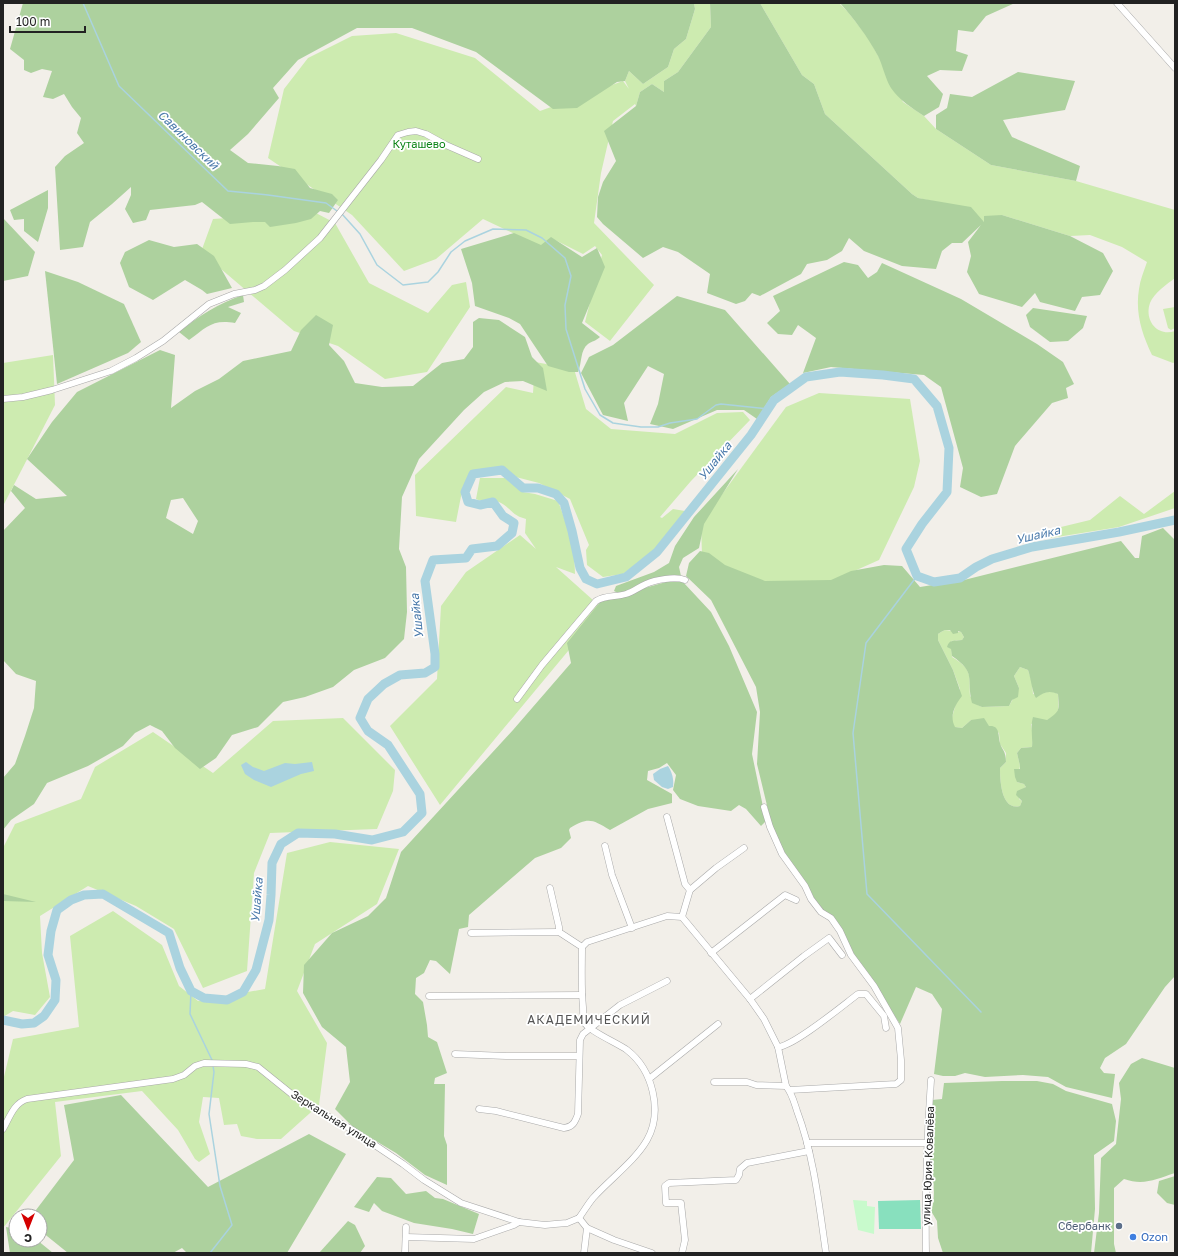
<svg xmlns="http://www.w3.org/2000/svg" width="1178" height="1256" viewBox="0 0 1178 1256" font-family="'Golos Text',sans-serif">
<style>
.grass{fill:#cdebb0}
.forest{fill:#add19e;fill-rule:evenodd}
.park{fill:#c8facc}
.pitch{fill:#88e0be}
.water{fill:#aad3df}
.lines{fill:none;stroke-linecap:round;stroke-linejoin:round}
.stream{stroke:#aad3df;stroke-width:1.5}
.river{stroke:#aad3df;stroke-width:9}
.minor-casing{stroke:#a9a9a9;stroke-width:7}
.minor{stroke:#fff;stroke-width:6}
.service-dot{fill:#5c6f8a;stroke:#fff;stroke-width:1.5}
.shop-dot{fill:#3f7fe0;stroke:#fff;stroke-width:1.5}
.labels{text-anchor:middle;stroke-width:3.5;stroke-linejoin:round;paint-order:stroke}
.park-label{font-size:11px;fill:#0c8416;stroke:#fff}
.street-label{font-size:11px;fill:#222;stroke:#fff}
.service-label{font-size:11px;fill:#4e5e75;stroke:#fff;text-anchor:end}
.shop-label{font-size:11px;fill:#366cbe;stroke:#fff;text-anchor:start}
.water-label{font-size:12px;font-style:italic;fill:#4a7aab;stroke:#fff}
.neighbourhood-label{font-size:12px;letter-spacing:1px;fill:#555;stroke:#fff}
</style>
<rect width="100%" height="100%" fill="#f2efe9"/>
<!-- grass -->
<g class="grass">
<path d="M694,3h16l1,24 -33,45 -14,9v11l-12,-8 -12,8 -4,14 -1,-2 -22,17 -12,52 -7,50 60,62 -44,56 -25,-19 17,-67 -7,-9 -12,8 -30,-15 -11,8 -59,-28 -47,40 -32,12 -52,-56 -84,-57 16,-69 24,-31 44,-22 44,-3 79,25 65,53 83,-30 6,8 -4,-8 4,-10 14,13 25,-17 6,-18 12,-10 9,-30z"/>
<path d="M760,3h79l9,9 21,27 34,63 21,14 12,13 55,36 85,16 99,29v68c-8,6 -21,15 -25,25 -6,17 7,34 25,28v31l-2,1 -21,-8c-10,-21 -17,-42 -13,-66 1,-9 5,-18 8,-27l-25,-15 -32,-12 -20,1 -68,-21 -18,7 -47,-20 -19,-4 -6,-4 -87,-80 -11,-30 -12,-9z"/>
<path d="M314,212l21,11 34,60 59,30 24,-28 14,-3 4,25 -43,65 -42,7 -47,-33 -44,-15 -93,-79 12,-33z"/>
<path d="M1175,307v21l-4,2 -3,-2 -5,-19z"/>
<path d="M53,355l2,50 -52,101v-143z"/>
<path d="M535,362l39,7 12,40 25,20 64,5 42,-21 26,-1 7,8 -59,61 -31,36 2,1 11,-9 12,2 -28,36 -23,19 -11,8 -20,3 -16,-12 -1,-15 3,-5 -19,-46 -31,-16 -50,-13 -26,16 -7,36 -40,-6 -1,-41 91,-88 27,6z"/>
<path d="M819,393l91,6 10,62 -6,26 -35,73 -47,21 -68,2 -62,-27 -1,-33 85,-116z"/>
<path d="M480,478h25l18,14 12,2 23,7c9,24 17,47 17,73l-19,-7 47,42 -163,196 -50,-79 47,-47 4,-73 25,-34 54,-37 16,14 -11,-16 1,-14c-15,-4 -14,-10 -25,-16 -7,-4 -17,0 -25,-4z"/>
<path d="M1175,491v17l-56,19 -68,11 -19,-4 58,-14 30,-24 24,18z"/>
<path d="M945,630l16,2 3,5 -2,3 -11,1 1,16c21,13 17,17 18,39l8,9 4,2 27,-1 10,-18 -5,-12 6,-9 8,3 4,12 1,12 7,1 2,-2 10,-2 6,3c0,5 1,11 0,16 -2,10 -18,12 -27,14l2,13 -1,10 -11,1 -4,5 3,13 -3,16 7,2 2,3 -5,3 -2,9 3,2 -2,5c-19,5 -20,-26 -20,-38l6,-6v-9l-6,-9 -1,-11 -10,-7 -18,-6 -9,8 -8,-1 -3,-6 9,-32 -7,-19 -15,-30v-6l3,-2z"/>
<path d="M343,718l52,52 -2,21 -16,38 -107,4 -16,40 -7,98 -44,17 -29,-59 -38,-23 -48,-20 -48,30 2,37 8,44 -15,18 -22,-4 -10,6v-169l12,-24 66,-25 14,-32 58,-35 60,41 60,-52z"/>
<path d="M330,842l69,7 -22,55 -62,40 -18,47 30,52 -8,62 -38,34h-24l-16,-3 -4,-12 -13,1 -5,-27 -16,-1 -4,25 11,32 -11,8 -4,-3 -17,-29 -36,-39 -87,11 6,54 -58,72v-147l10,-42 66,-12 -9,-91 43,-25 49,34 17,41 19,15 67,-12 22,-136z"/>
</g>
<!-- forest -->
<g class="forest">
<path d="M23,3h671l1,6 -9,30 -12,10 -6,18 -25,17 -14,-13 -4,10 -8,1 -40,26 -24,1 -77,-57 -64,-24h-55l-59,32 -25,28 6,10 -31,36 -18,16 18,13 30,3 17,3 15,19 22,6 6,6 -9,13 -9,-2 -9,8 -15,4 -26,4 -5,-5h-12l-23,2 -28,-22 -7,3 -45,5 -4,10 -13,3 -8,-14 6,-14v-8l-19,17 -22,18 -7,25 -23,3 -5,-83 10,-11 19,-13 -7,-10 4,-15 -9,-11 -8,-13 -11,5 -10,-2 9,-26 -10,-2 -11,4 -7,-3v-10l-14,-11z"/>
<path d="M710,3h50l42,72 12,9 11,30 87,80 6,4 53,9 13,15v-6l18,-1 68,21 33,17 10,18 -13,24 -18,2 -7,14 -35,-9 -5,-9 -13,14 -43,-13 -12,-22 4,-16 -3,-14 13,-17 -19,18h-10l-10,8 -6,18 -34,-3 -38,-15 -15,-13 -7,13 -15,9 -20,4 -6,10 -41,22 -8,-3 -7,8 -9,3 -29,-11 3,-19 -32,-22 -15,-5 -20,11 -40,-34 -6,-7 1,-20 5,-15 13,-21 -12,-30 32,-25 4,-14 12,-8 12,8v-11l14,-9 33,-45z"/>
<path d="M840,3h175l-29,13 -13,16 -15,-2 -2,21 12,4 -6,16 -22,-1 -13,6 16,18 -4,13 -15,9c-12,-8 -25,-16 -33,-28 -6,-10 -8,-22 -13,-32 -10,-19 -24,-37 -38,-53z"/>
<path d="M1018,72l57,9 -10,29 -62,10 9,17 68,29 -4,15 -85,-16 -55,-36v-14l11,-7 3,-14 22,3z"/>
<path d="M48,190v18l-10,34 -14,-11v-12l-10,1 -4,-10z"/>
<path d="M3,218l32,34 -7,24 -25,5z"/>
<path d="M514,233l27,12 10,-8 31,20 15,-9 8,19 -23,56 18,14c-4,4 -8,4 -12,7 -8,6 -6,19 -10,28h-9l-21,-6 -28,-42 -11,-6 -34,-12 -3,-23 -11,-34z"/>
<path d="M149,240l25,7 23,-3 17,12 18,32 -25,6 -5,-4 -17,-10 -32,20 -24,-13 -9,-24 5,-11z"/>
<path d="M844,262l14,3 10,13 9,-6 5,-9 79,36 76,45 26,18 11,22 -8,4 2,10 -16,5 -37,43 -18,48 -16,3 -21,-10 3,-19 -22,-81 -17,-12 -93,-8 -28,6 13,-35 -18,-13 -6,10 -14,-1 -11,-11 13,-12 -7,-15z"/>
<path d="M45,271l33,11 46,22 17,38 -13,11 -71,31z"/>
<path d="M243,295l1,7 -16,5 13,6 -6,10c-23,-4 -28,4 -46,17l-10,-8c20,-16 40,-29 64,-37z"/>
<path d="M677,296l48,14 65,74 -19,13 -14,22 -13,-9h-27l-44,19 -23,-5 8,-20 6,-30 -16,-8 -24,37 4,18 -25,-6 -22,-42 8,-16 24,-12z"/>
<path d="M1033,308l54,8 -4,12 -15,13 -18,1 -20,-15 -4,-12z"/>
<path d="M316,315l17,10 -4,20 15,16 11,22 27,4 31,-1 29,-23 22,-4 9,-12v-25l6,-4 20,2 26,17 7,20 11,11 4,23 -24,-10 -18,1 -21,10 -20,18 -45,49 -17,38 -3,52 7,18 1,45 -3,27 -19,19 -31,12 -21,17 -28,10 -22,5 -25,25 -26,8 -16,23 -16,11 -25,-21 -13,-17 -12,-6 -15,8 -12,13 -35,20 -41,17 -13,21 -23,16 -8,10v-52l12,-14 10,-28 9,-28 2,-27 -20,-7 -13,-14v-129l22,-23 -14,-17 3,-6 22,14 31,-3 -40,-37 25,-37 25,-30 83,-42 15,5 -4,53 24,-17 24,-12 24,-18 48,-10 10,-21zM183,498l15,23 -5,13 -27,-16 5,-18z"/>
<path d="M738,469l-34,55 -5,24 -16,10 -4,9 2,9c-23,-1 -41,13 -63,17l-4,-2 2,-5 38,-14 15,-9 6,-17 19,-29z"/>
<path d="M1163,528l12,12v436l-10,11 -39,57 -21,14 -5,10 4,5 11,1 -3,24 -46,-11 -18,-10 -25,-2 -38,2 -20,-4 -10,3h-12l-9,-2 8,-65 -10,-15 -16,-7 -16,37 -47,-71 -33,-45 -44,-68 -6,-22 -13,-54 3,-52 -4,-25 -45,-87 -25,-24 3,-13 11,-12 9,2 16,12 40,16 66,-1 20,-9 33,-6 18,1 18,21 44,-7 157,-39 14,17h4l3,-22zM945,630h5l3,4 5,-1v-2l3,1 3,5 -2,3c-8,1 -13,-1 -15,7l4,2 1,7c25,17 14,22 20,47l10,4 27,-1 3,-6 6,-3 1,-9 -5,-12 6,-9 8,3c3,8 4,22 8,28 8,-6 13,-8 22,-4 1,15 3,17 -11,26l-14,-3c-3,10 0,20 -1,30l-11,1 -4,5 3,13v3h-6l1,8 2,5 7,2 2,3 -9,4 -1,4 6,6 -2,5c-19,5 -20,-26 -20,-38l6,-6c0,-11 -4,-12 -6,-19 -2,-8 0,-18 -11,-17l-5,-8 -13,2 -9,8 -7,-1c-6,-11 0,-22 7,-31l-9,-26 -15,-30v-6l3,-2z"/>
<path d="M666,582h17l28,30 18,34 28,66 -5,42 14,67 -5,5 -15,-17 -7,-4 -8,6 -33,-5 -18,-7 -7,-9 3,-15 -9,-12 -8,5 -11,3 -1,9 25,14v9l-24,6 -38,21c-18,-11 -22,-13 -40,-2l-1,2 2,8 -10,10 -26,10 -66,57 -1,12 -9,2 -9,45 -14,-13 -6,-1 -6,13 -8,5 -1,16 8,8 4,23 1,12 9,5 10,31 -12,5 -1,6h11l-1,52 3,9v40l-22,-10 -29,-22 -42,-25 -19,-19 15,-27 -4,-35 -24,-20 -19,-34 1,-28 28,-32 36,-17 18,-18 15,-46 112,-122 58,-67 -4,-20 34,-42 18,-3 15,-7z"/>
<path d="M3,894l33,8 -33,-1z"/>
<path d="M1142,1058l33,10v105c-19,6 -31,13 -51,6l-10,9v56l2,9h-22l5,-40 2,-55 15,-14 5,-45 -2,-16 12,-19z"/>
<path d="M1002,1081h35l16,3 13,7 46,13 4,17 -2,20 -20,14 1,54 -4,44h-148l-5,-15 -1,-17 -6,-10c8,-23 -3,-47 -2,-71 0,-13 2,-27 3,-40l10,-1 2,-16z"/>
<path d="M121,1095l87,92 101,-53 37,20 -59,99h-100l-5,-5 -9,5h-105l-26,-21 -2,-7v-9h-3l-1,-6 38,-50 -10,-55z"/>
<path d="M1175,1176v29l-8,-2 -10,-10 2,-12z"/>
<path d="M377,1177l14,1 15,16 20,-3 9,7 8,1 36,15 -6,20 -21,-5 -38,-6 -32,-12 -8,-8 -5,9 -15,-5z"/>
<path d="M348,1221l7,4 10,21 -5,7h-41z"/>
<path d="M6,1227l10,2v11h21l16,13h-43z"/>
</g>
<!-- park -->
<path class="park" d="M853,1200l14,1v5l8,1 -1,27 -16,-4z"/>
<!-- pitch -->
<path class="pitch" d="M920,1200l1,29h-42l-1,-28z"/>
<!-- water -->
<g class="water">
<path d="M246,762l7,5 11,4 21,-8 10,1 17,-2 2,9 -13,3 -30,13 -17,-7 -9,-6 -4,-9z"/>
<path d="M668,766c4,6 6,13 5,21l-5,2 -6,-2 -8,-7 -1,-6 7,-5z"/>
</g>
<g class="lines">
<!-- stream -->
<g class="stream">
<path d="M83,3l36,83 109,105 40,4 58,8 11,8"/>
<path d="M342,214l18,20 17,31 26,20 25,-3 10,-10 13,-20 14,-11 28,-12 33,1 16,8 23,20 6,18 -6,29 1,24 19,60 15,26 13,8 28,4h17l12,-4 27,-4 19,-14 5,-1 47,5"/>
<path d="M917,576l-51,67 -13,90 14,161 114,118"/>
<path d="M191,991l-1,23 22,46"/>
<path d="M210,1253l22,-28 -12,-39 -11,-72 5,-42 -1,-6"/>
</g>
<!-- river -->
<path class="river" d="M3,1020l19,4 12,-1 10,-7 11,-16 1,-20 -8,-25 3,-24 6,-21 14,-10 13,-5 19,-1 66,39 11,35 11,23 13,7 23,2 16,-8 13,-22 13,-50 2,-25 1,-32 9,-19 17,-11 37,1 37,6 31,-8 19,-19 -2,-19 -32,-49 -20,-14 -8,-13 8,-19 16,-15 16,-9 25,-2 10,-6v-13l-10,-73 8,-21 33,-2 6,-9 25,-3 15,-13 2,-10 -11,-7 -10,-14 -13,3 -12,-3 -3,-10 8,-18 29,-4 21,18h15l18,6 8,9 8,28 8,37 6,11 11,5 29,-7 31,-25 94,-117 23,-35 32,-23 34,-5 43,3 31,4 23,27 12,42 -2,44 -25,32 -16,25 11,27 17,6 26,-4 16,-11 16,-8 40,-12 87,-15 56,-12"/>
<!-- minor casing -->
<g class="minor-casing">
<g id="minor">
<path d="M1117,3l58,65"/>
<path d="M3,399l20,-2 29,-7 59,-19 25,-13 27,-17 46,-37 25,-10 21,-4 9,-4 21,-16 35,-32 61,-78 17,-25 10,-3 8,-1 10,3 20,11 32,14"/>
<path d="M517,699l25,-34 54,-64c9,-6 20,-4 30,-7 7,-2 13,-7 20,-10 9,-4 29,-8 39,-4"/>
<path d="M764,807l6,20 12,27 23,32 6,13 10,13 10,6 9,13 11,24 23,31 24,42 3,32v20l-5,4 -106,6"/>
<path d="M667,817l18,67 5,6"/>
<path d="M605,846l7,29 20,53"/>
<path d="M550,888l9,39v5"/>
<path d="M682,917l8,-27 26,-22 28,-20"/>
<path d="M471,933l88,-1 23,15"/>
<path d="M711,953l74,-58 11,5"/>
<path d="M429,996l153,-1"/>
<path d="M750,999l54,-43 25,-18 13,17"/>
<path d="M778,1047c16,-1 64,-41 80,-53h8l18,22 2,12"/>
<path d="M455,1054l51,2h73"/>
<path d="M649,1079l69,-55"/>
<path d="M714,1082h33l9,3 30,1"/>
<path d="M479,1109l17,2 68,17c9,-1 11,-6 14,-14l2,-74 3,-6 37,-29 47,-24"/>
<path d="M3,1129c7,-12 10,-25 24,-30l146,-20 11,-4 11,-9 9,-3 42,1 12,3 36,29 21,13 36,20 52,35 21,16 37,23 58,19 26,3 10,-1 12,-1 12,-5"/>
<path d="M807,1143h120"/>
<path d="M579,1218c5,-7 9,-14 14,-20 16,-18 42,-37 54,-58 16,-28 6,-70 -20,-90 -8,-6 -40,-20 -43,-28 -1,-4 -1,-10 -1,-15 -2,-20 -1,-40 -1,-60l5,-5 80,-26 15,1 68,82 14,20 14,28 8,39c6,7 8,16 11,25 17,45 22,94 29,142"/>
<path d="M579,1218l8,10 27,12 38,13"/>
<path d="M406,1237l68,2 40,-14 5,-3"/>
<path d="M405,1253l1,-26"/>
<path d="M584,1253l3,-25"/>
<path d="M682,1253l3,-13 -4,-37h-15l-1,-17 4,-3 67,-3 3,-5 1,-6 7,-6 62,-12"/>
<path d="M926,1253c-1,-58 1,-115 5,-173"/>
</g>
</g>
<!-- minor -->
<use href="#minor" class="minor"/>
</g>
<!-- markers -->
<circle class="service-dot" cx="1119" cy="1226" r="4"/>
<circle class="shop-dot" cx="1133" cy="1237" r="4"/>
<g class="labels">
<!-- park labels -->
<g class="park-label">
<text x="419" y="148">Куташево</text>
</g>
<!-- street labels -->
<g class="street-label">
<text transform="translate(334 1119) rotate(32)" y="4">Зеркальная улица</text>
<text transform="translate(928 1166) rotate(-88)" y="4">улица Юрия Ковалёва</text>
</g>
<!-- service labels -->
<g class="service-label">
<text x="1111" y="1230">Сбербанк</text>
</g>
<!-- shop labels -->
<g class="shop-label">
<text x="1141" y="1241">Ozon</text>
</g>
<!-- water labels -->
<g class="water-label">
<text transform="translate(188 140) rotate(44)" y="4">Савиновский</text>
<text transform="translate(715 461) rotate(-51)" y="4">Ушайка</text>
<text transform="translate(1038 535) rotate(-13)" y="4">Ушайка</text>
<text transform="translate(417 616) rotate(-96)" y="4">Ушайка</text>
<text transform="translate(257 900) rotate(-85)" y="4">Ушайка</text>
</g>
<!-- neighbourhood labels -->
<g class="neighbourhood-label">
<text x="589" y="1024">АКАДЕМИЧЕСКИЙ</text>
</g>
</g>
<!-- border -->
<rect width="1178" height="1256" fill="none" stroke="#222222" stroke-width="8"/>
<!-- north arrow -->
<g transform="translate(28 1228) rotate(180)"><circle r="19" fill="#ffffff" stroke="#a7a7a7"/>
<path d="M0-3L7 15L0 10L-7 15Z" fill="#d40000"/>
<text y="-6" font-size="11" font-weight="bold" text-anchor="middle" fill="#222222">С</text>
</g>
<!-- scale -->
<path d="M10 26v6h75v-6" fill="none" stroke="#222222" stroke-width="2"/>
<text x="16" y="26" font-size="12" fill="#222222" stroke="#ffffff" stroke-width="3" paint-order="stroke">100 m</text>
</svg>
